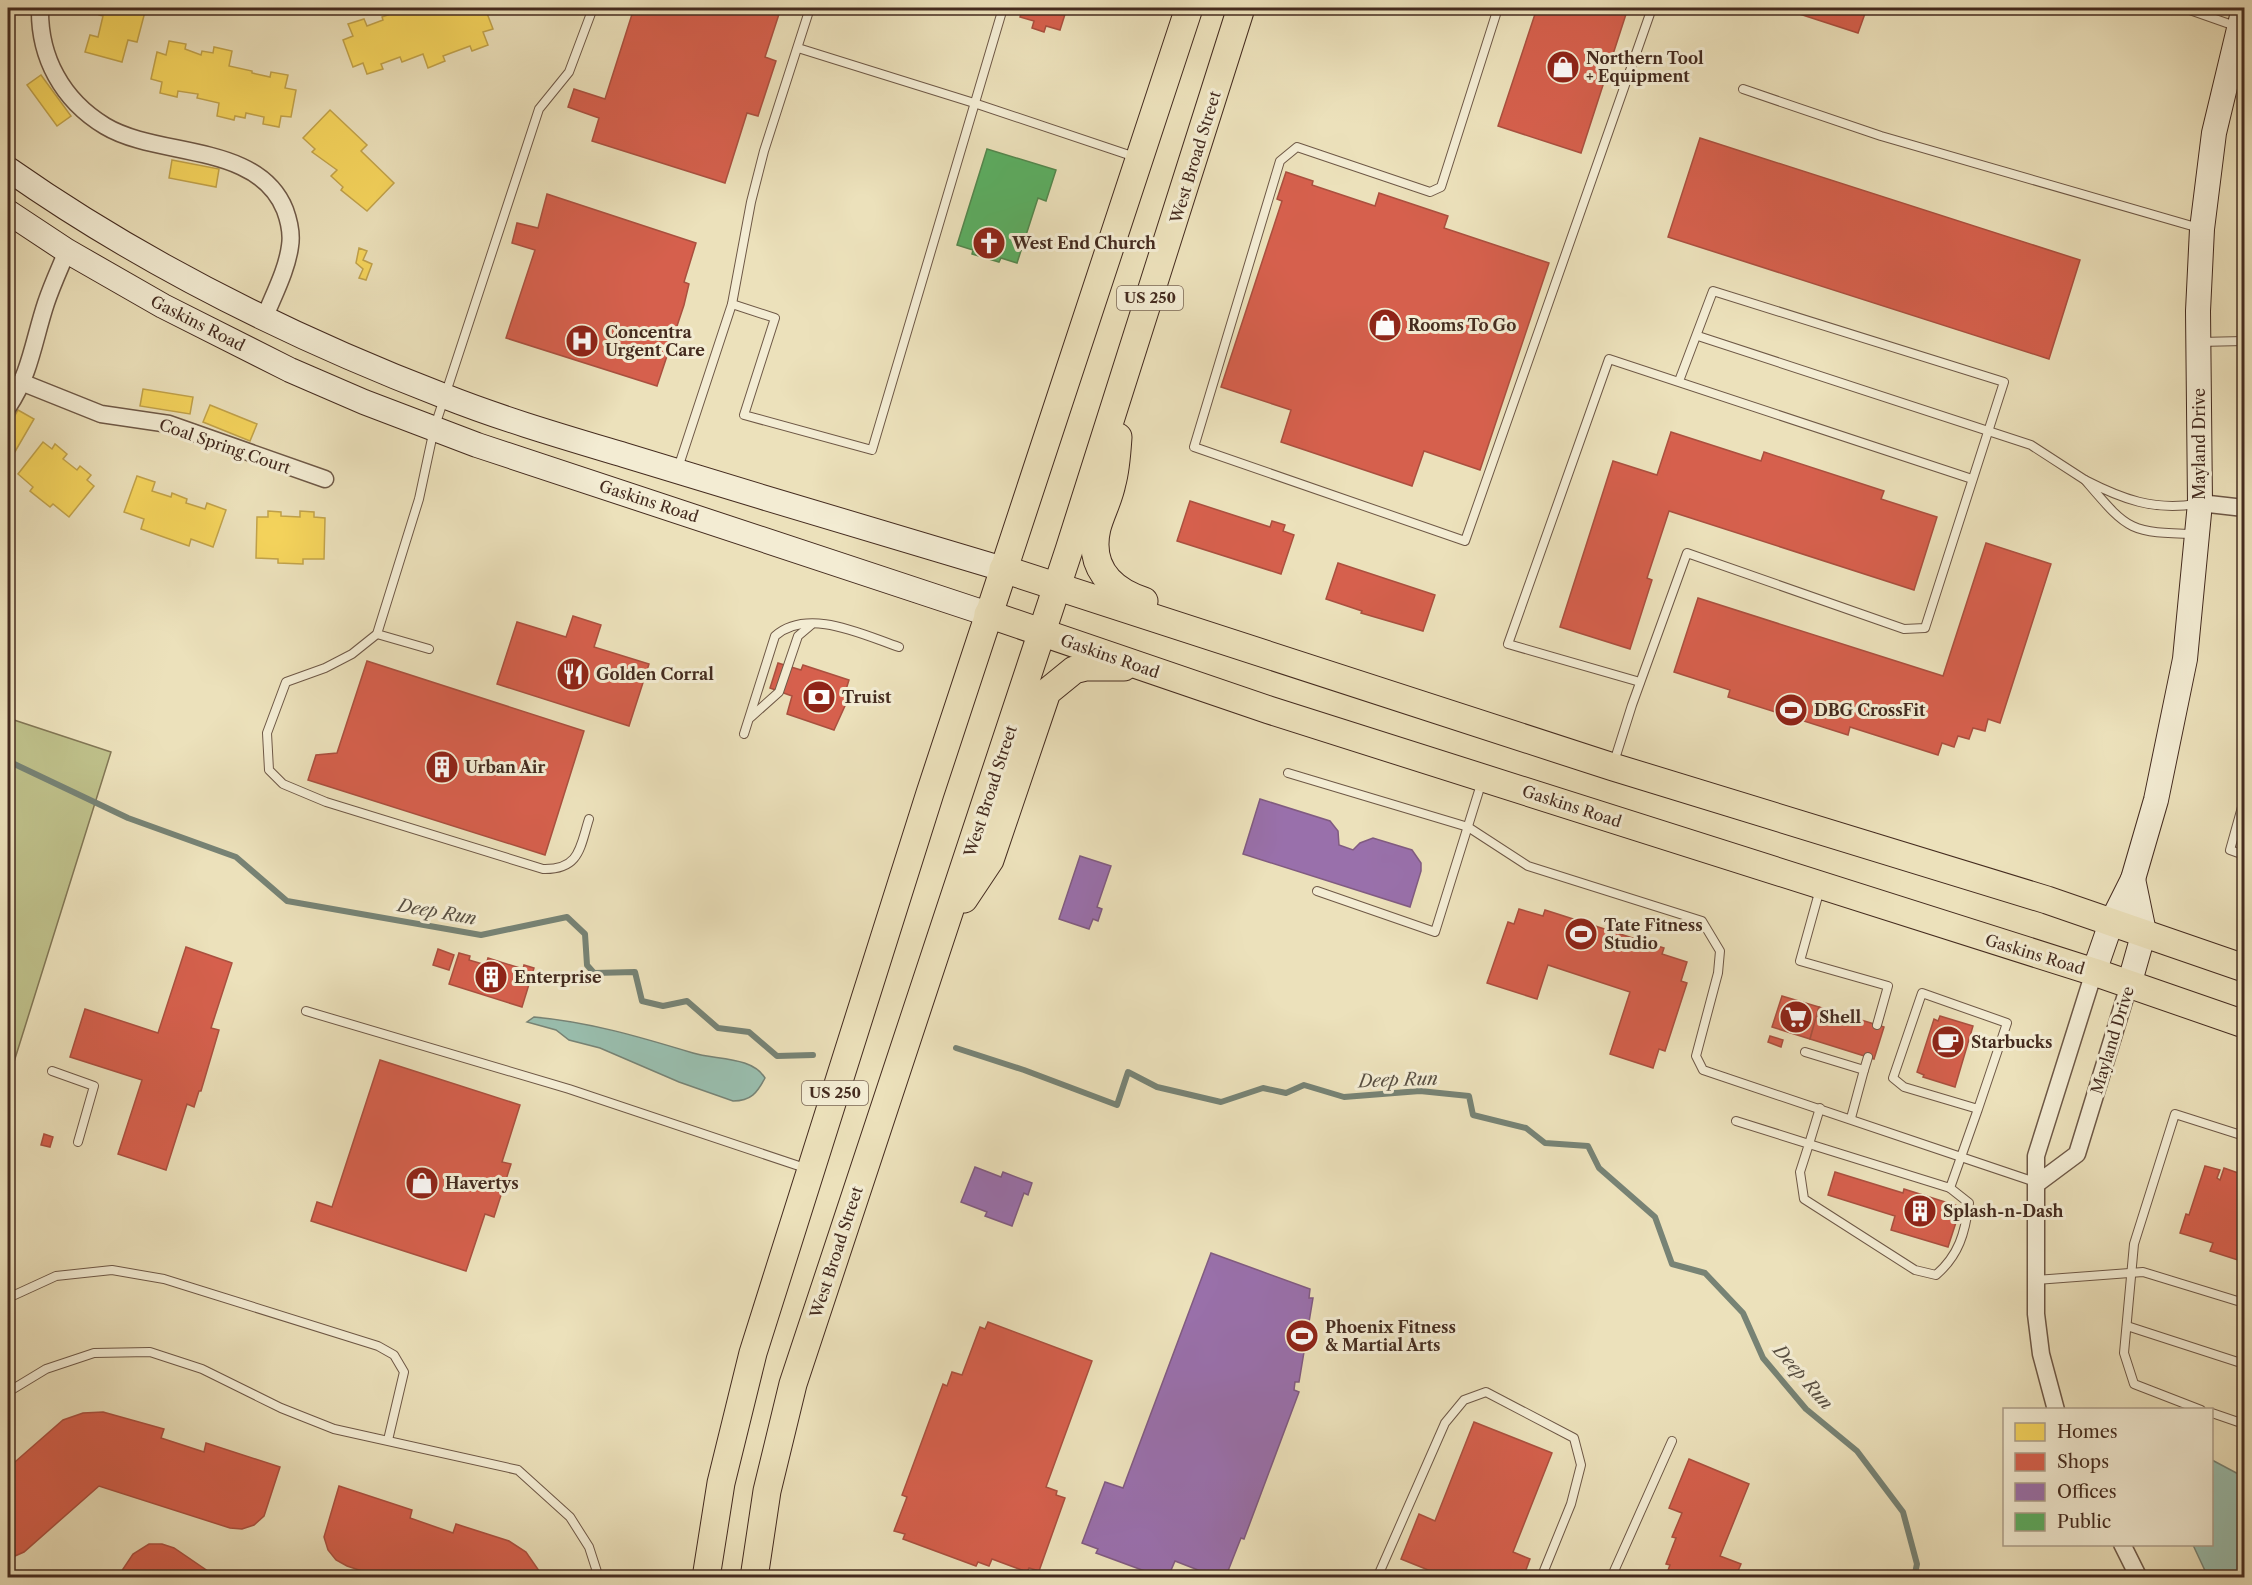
<svg xmlns="http://www.w3.org/2000/svg" width="2252" height="1585" viewBox="0 0 2252 1585" font-family="'Libre Caslon Text',serif">
<style>
.green{fill:#bfc18b;stroke:#827655;stroke-width:1.5}
.water{fill:#99beae;stroke:#778375;stroke-width:1.5}
.homes{fill:#f6d55c;stroke:#c1a24a;stroke-width:1.5}
.shops{fill:#d6604d;stroke:#aa503f;stroke-width:1.5}
.offices{fill:#9970ab;stroke:#805b81;stroke-width:1.5}
.public{fill:#5aae61;stroke:#53874d;stroke-width:1.5}
.lines{fill:none;stroke-linecap:round;stroke-linejoin:round}
.stream{stroke:#778375;stroke-width:6}
.lane-casing{stroke:#6e5846;stroke-width:10}
.street-casing{stroke:#6e5846;stroke-width:19}
.secondary-casing{stroke:#442b1f;stroke-width:26}
.primary-casing{stroke:#442b1f;stroke-width:29}
.lane{stroke:#f3ecd3;stroke-width:8}
.street{stroke:#f3ecd3;stroke-width:16}
.secondary{stroke:#f3ecd3;stroke-width:24}
.primary{stroke:#ece1bb;stroke-width:27}
.labels{text-anchor:middle;stroke-width:6;stroke-linejoin:round;paint-order:stroke}
.shield{fill:#f3ecd3;stroke:#786555;stroke-width:1.5}
.shield-label{font-size:15px;font-weight:bold;fill:#442b1f}
.poi-label{font-size:16px;font-weight:bold;fill:#442b1f;stroke:#f3ecd3;text-anchor:start}
.street-label{font-size:16px;fill:#442b1f;stroke:#f3ecd3}
.water-label{font-size:18px;font-style:italic;fill:#595043;stroke:#f3ecd3}
</style>
<rect width="100%" height="100%" fill="#ece1bb"/>
<filter id="stains"><feTurbulence type="fractalNoise" baseFrequency=".00333" numOctaves="4"/><feColorMatrix values="0 0 0 0 .2 0 0 0 0 .09 0 0 0 0 .02 0 0 0 .5 -.17"/></filter>
<radialGradient id="worn" r=".72"><stop offset=".6" stop-color="#630" stop-opacity="0"/><stop offset="1" stop-color="#630" stop-opacity=".3"/></radialGradient>
<!-- green -->
<path class="green" d="M8,718l103,34 -103,329z"/>
<!-- water -->
<g class="water">
<path d="M534,1017c56,5 106,20 159,36 22,7 59,3 72,25 -8,15 -14,23 -32,23l-54,-19 -79,-34 -31,-8 -13,-10 -29,-8z"/>
<path d="M2212,1460l32,17v100h-36l-15,-32 19,-1z"/>
</g>
<!-- homes -->
<g class="homes">
<path d="M101,8h45l-9,34 -9,-2 -6,22 -37,-10 5,-17 8,2 5,-21 -4,-1z"/>
<path d="M391,8h23l2,6 18,-6 2,5 14,-5h35l8,21 -10,3 5,13 -16,6 -2,-5 -27,10 2,5 -17,7 -5,-14 -21,8 -2,-5 -19,7 2,5 -16,5 -4,-11 -10,4 -10,-27 10,-4 -5,-12 16,-5 3,7 16,-6 -1,-3 11,-4z"/>
<path d="M169,41l17,3 -1,5 16,6 1,-4 11,2 1,-6 18,4 -3,15 23,5v2l18,4 1,-5 17,3 -3,13 11,2 -5,27 -10,-1 -2,11 -16,-3 1,-7 -18,-4 -1,5 -10,-2 -1,4 -17,-4 2,-13 -22,-5 1,-4 -20,-3 -1,6 -17,-4 2,-11 -11,-3 6,-27 9,3z"/>
<path d="M41,75l30,41 -14,10 -30,-41z"/>
<path d="M330,110l37,35 -6,6 33,32 -27,28 -26,-21 2,-3 -12,-11 6,-6 -25,-18 3,-3 -12,-11z"/>
<path d="M172,160l47,9 -3,18 -47,-9z"/>
<path d="M359,248l8,3 -4,9 9,4 -6,16 -7,-2 4,-9 -7,-6z"/>
<path d="M143,389l50,8 -3,17 -50,-8z"/>
<path d="M210,405l47,19 -7,17 -47,-19z"/>
<path d="M18,410l16,9 -25,43 -1,-35z"/>
<path d="M43,442l9,7 3,-5 12,10 -4,5 14,11 3,-4 11,9 -4,5 7,6 -25,31 -16,-13 -3,3 -20,-16 3,-4 -15,-13z"/>
<path d="M137,476l18,6 -3,9 19,6 1,-4 15,6 -1,4 19,6 2,-6 19,7 -13,37 -22,-8 -2,7 -48,-17 3,-10 -20,-7z"/>
<path d="M268,511l13,1v4l19,1v-6l14,1v5l11,1 -1,41h-21v5l-25,-1v-4l-22,-1 1,-41h11z"/>
</g>
<!-- shops -->
<g class="shops">
<path d="M634,8h147l-16,49 11,4 -18,55 -11,-3 -22,70 -133,-42 7,-23 -31,-11 6,-18 31,10z"/>
<path d="M1023,8h44l-7,22 -14,-4 -2,6 -12,-4 2,-7 -14,-4z"/>
<path d="M1537,8h91l-47,145 -83,-27z"/>
<path d="M1781,8h86l-9,25z"/>
<path d="M1700,138l380,122 -31,99 -381,-122z"/>
<path d="M1286,172l27,9 -1,4 63,21 4,-13 69,23 -4,12 105,35 -69,207 -56,-19 -12,35 -131,-44 10,-32 -70,-23 61,-186 -5,-2z"/>
<path d="M547,194l149,49 -12,39 5,2 -5,21 -27,81 -151,-48 29,-88 -23,-7 5,-20 21,5z"/>
<path d="M1671,432l90,29 3,-9 120,39 -3,8 56,18 -23,73 -245,-79 -22,67 5,2 -22,69 -70,-22 53,-166 44,14z"/>
<path d="M1190,501l80,26 2,-6 13,4 -2,6 11,4 -13,39 -104,-33z"/>
<path d="M1986,543l65,21 -51,159 -12,-4 -3,12 -12,-3 -4,11 -11,-3 -4,11 -12,-4 -4,12 -88,-28 -2,8 -120,-38 2,-7 -56,-18 24,-74 245,78z"/>
<path d="M1338,563l97,32 -12,36 -62,-18 1,-2 -36,-12z"/>
<path d="M573,616l28,9 -7,22 55,17 -20,62 -132,-42 20,-62 49,15z"/>
<path d="M367,661l217,70 -39,124 -237,-75 8,-25 21,-2z"/>
<path d="M778,663l23,7 2,-5 46,15 -5,16 5,1 -15,33 -47,-16 5,-18 -22,-8z"/>
<path d="M1519,909l24,7 2,-6 119,38 -2,6 25,8 -6,19 6,2 -22,68 -6,-2 -6,19 -43,-14 20,-62 -82,-27 -11,34 -50,-16 21,-61 6,2z"/>
<path d="M186,947l46,16 -21,65 8,2 -18,61h-2l-5,16 -7,-3 -21,66 -48,-16 24,-74 -72,-23 15,-48 73,24z"/>
<path d="M438,949l16,6 -5,15 -16,-5z"/>
<path d="M459,953l11,3 -1,4 17,5 2,-7 35,11 1,-4 10,3 -12,39 -73,-23z"/>
<path d="M1782,996l37,11 -9,32 -38,-12z"/>
<path d="M1819,1007l65,20 -10,32 -64,-20z"/>
<path d="M1940,1016l33,10 -18,61 -32,-10 1,-2 -7,-3 17,-53 4,2z"/>
<path d="M1770,1036l13,4 -2,7 -13,-5z"/>
<path d="M380,1060l140,45 -18,57 9,2 -17,53 -9,-3 -19,57 -155,-50 6,-19 15,5z"/>
<path d="M44,1134l9,3 -3,10 -9,-2z"/>
<path d="M2205,1166l15,4 -3,8 3,2 4,-12 20,7v87l-34,-11 3,-8 -33,-10 6,-19 3,1z"/>
<path d="M1835,1172l68,21 1,-4 57,18 -13,40 -57,-17 4,-14 -67,-21z"/>
<path d="M988,1322l104,39 -46,126 11,4 -1,4 9,3 -26,73 -10,-3 -2,4 -35,-13 -3,7 -11,-4 -2,4 -73,-27 2,-5 -11,-3 13,-34 -5,-2 41,-111 4,2 5,-14 10,3 18,-48 5,2z"/>
<path d="M103,1412l61,17 -3,9 43,14 2,-9 74,24 -16,49 -10,9 -12,4 -12,-1 -131,-42 -75,66 -16,7v-91l55,-48 20,-7z"/>
<path d="M1474,1422l78,31 -39,99 17,7 -7,19h-75l-47,-19 18,-45 16,7z"/>
<path d="M1689,1459l60,25 -29,72 21,8 -6,14h-70l5,-13 -4,-1 10,-26 -4,-1 10,-24 -13,-5z"/>
<path d="M339,1486l73,24 -2,8 43,15 3,-9 53,17 17,11 18,26h-161l-36,-12 -11,-6 -8,-10 -4,-13z"/>
<path d="M149,1544h13l12,4 44,30h-101l16,-24z"/>
</g>
<!-- offices -->
<g class="offices">
<path d="M1260,799l70,22 8,10 1,14 14,5 7,-7 13,-5 39,12 9,13v8l-11,36 -167,-53z"/>
<path d="M1080,856l31,10 -14,41 5,2 -4,12 -5,-2 -4,10 -30,-10z"/>
<path d="M975,1167l26,10 2,-5 29,11 -4,12 -4,-2 -12,33 -27,-10 2,-4 -26,-10z"/>
<path d="M1211,1253l99,36 -1,9h4l-14,84h-4l-1,8 5,2 -55,147 -3,-1 -15,38 -8,-3 -2,4 -41,-16 -6,14 -6,-2 -2,4 -65,-24 2,-4 -16,-6 23,-61 18,6z"/>
</g>
<!-- public -->
<path class="public" d="M987,149l69,21 -10,31 -8,-3 -21,65 -16,-5 -2,4 -27,-8 1,-4 -16,-5z"/>
<g class="lines">
<!-- stream -->
<g class="stream">
<path d="M8,761l120,57 108,39 51,44 194,34 86,-18 18,17 2,31 7,8 41,-1 7,29 21,5 24,-5 31,27 31,4 28,24 36,-1"/>
<path d="M956,1048l68,22 93,35 11,-33 29,15 64,15 42,-14 23,5 18,-8 40,12 76,-6 49,5 4,19 53,13 19,15 43,3 11,22 56,49 17,47 33,9 38,40 20,45 43,51 51,42 46,61 14,52 -3,14"/>
</g>
<!-- lane casing -->
<g class="lane-casing">
<g id="lane">
<path d="M1498,8l-57,179 -11,5 -133,-45 -17,14 -86,286 271,94 187,-533"/>
<path d="M2184,8l54,19"/>
<path d="M798,48l176,55 161,54"/>
<path d="M1743,89l138,47 318,92"/>
<path d="M732,304l43,14 -31,97 128,35 131,-442"/>
<path d="M1698,336l333,109 54,35"/>
<path d="M2199,342l45,-1"/>
<path d="M678,468l54,-164 19,-102 13,-51 46,-143"/>
<path d="M2196,534c-68,-1 -68,-4 -111,-54 37,19 69,31 111,24"/>
<path d="M377,634l52,15"/>
<path d="M1640,682l-132,-38 101,-285 363,120"/>
<path d="M751,717l28,-25 19,-56 13,-11"/>
<path d="M744,734l31,-98c33,-29 88,-1 124,11"/>
<path d="M1614,762l18,-57 55,-152 217,76 21,-1 79,-246 -291,-91 -34,90"/>
<path d="M1288,773l180,54 60,39 174,55 18,30 -2,22 -22,83 7,14 335,113"/>
<path d="M2244,800l-14,50 14,5"/>
<path d="M589,819c-9,28 -9,51 -46,50l-217,-67 -43,-18 -14,-14 -2,-37 19,-51 39,-14 27,-14 25,-20 42,-135 15,-70 105,-320 30,-37 24,-64"/>
<path d="M1820,889l-20,72 88,25 -11,39"/>
<path d="M1317,891l118,41 47,-151"/>
<path d="M306,1011l263,78 239,80"/>
<path d="M1805,1052l59,18 -13,48"/>
<path d="M1864,1070l4,-13"/>
<path d="M52,1071l42,15 -16,56"/>
<path d="M1820,1108l-11,36 141,44 28,-79 -74,-22 -11,-9 29,-85 85,30 -29,86"/>
<path d="M1736,1121l73,23 -9,28 4,27 111,71 21,5c23,-20 29,-42 33,-72l-19,-15"/>
<path d="M2036,1280l107,-8 101,31"/>
<path d="M8,1298l48,-22 56,-6 52,9 214,67 16,9 10,17 -16,68"/>
<path d="M2127,1326l117,38"/>
<path d="M8,1392l38,-23 48,-16 56,-1 52,17 79,39 53,21 184,41 52,47 19,30 10,31"/>
<path d="M2201,1410l-67,-26 -10,-31 10,-109 41,-130 69,22"/>
<path d="M2212,1413l32,11"/>
<path d="M1377,1578l68,-155 19,-23 22,-8 88,46 7,27 -10,39 -30,74"/>
<path d="M1611,1578l61,-137"/>
<path d="M1767,1578l1,-2"/>
</g>
</g>
<!-- street casing -->
<g class="street-casing">
<g id="street">
<path d="M40,8c-1,49 22,92 65,118 53,32 153,16 180,84 4,11 7,24 5,36 -3,24 -17,50 -26,73"/>
<path d="M21,382l80,32 68,10 156,55"/>
<path d="M8,407c22,-32 26,-68 38,-104 6,-18 14,-35 21,-52"/>
<path d="M2200,503l44,5"/>
<path d="M2038,1183l39,-29 52,-169"/>
<path d="M2056,1410l-15,-56 -5,-40v-158l58,-184"/>
<path d="M2122,1544l17,34"/>
</g>
</g>
<!-- secondary casing -->
<g class="secondary-casing">
<g id="secondary">
<path d="M8,169c134,94 283,168 436,227 58,23 120,41 180,59 126,39 253,76 379,114"/>
<path d="M8,212l59,39 96,55 127,64 74,32 113,43 511,169"/>
<path d="M2094,972l17,-49 22,-44 23,-79 29,-141 15,-156 -2,-192 4,-82 12,-96 30,-125"/>
<path d="M2129,985l15,-53 -11,-53"/>
</g>
</g>
<!-- primary casing -->
<g class="primary-casing">
<g id="primary">
<path d="M1118,437c-1,15 -2,32 -6,46 -3,16 -11,30 -15,45 -9,38 13,62 47,73"/>
<path d="M1003,569l610,198 434,133 197,68"/>
<path d="M988,614l281,96 825,262 150,52"/>
<path d="M964,899l26,-39 57,-168 27,-22 12,-3h38"/>
<path d="M706,1578l15,-95 32,-130 177,-560 259,-785"/>
<path d="M754,1578l13,-87 26,-107 276,-834 172,-542"/>
</g>
</g>
<!-- lane -->
<use href="#lane" class="lane"/>
<!-- street -->
<use href="#street" class="street"/>
<!-- secondary -->
<use href="#secondary" class="secondary"/>
<!-- primary -->
<use href="#primary" class="primary"/>
</g>
<!-- icons -->
<defs>
<g id="shop-disc" transform="scale(1.725)"><circle r="9.5" fill="#8f2418" stroke="#f3ecd3"/><path d="M-5-2.5h2.3a2.7 3.5 0 0 1 5.4 0H5L5.5 6h-11ZM-1.5-2.5h3a1.5 2.3 0 0 0-3 0Z" fill="#fff"/></g>
<g id="church-disc" transform="scale(1.725)"><circle r="9.5" fill="#8f2418" stroke="#f3ecd3"/><path d="M-1.2-6h2.4v3.5h3.3v2.4h-3.3V6h-2.4V-.1h-3.3v-2.4h3.3Z" fill="#fff"/></g>
<g id="hospital-disc" transform="scale(1.725)"><circle r="9.5" fill="#8f2418" stroke="#f3ecd3"/><path d="M-5-5h3v3.5h4V-5h3V5h-3V1.5h-4V5h-3Z" fill="#fff"/></g>
<g id="restaurant-disc" transform="scale(1.725)"><circle r="9.5" fill="#8f2418" stroke="#f3ecd3"/><path d="M-5-6h1v4h1v-4h1v4h1v-4h1v5L-1.5 .5V6h-2V.5L-5-1ZM5-6V6H3V1.5H1.5Q1.5-4 5-6Z" fill="#fff"/></g>
<g id="bank-disc" transform="scale(1.725)"><circle r="9.5" fill="#8f2418" stroke="#f3ecd3"/><path d="M-6-4H6V4H-6ZM0-2.3a2.3 2.3 0 1 0 0 4.6a2.3 2.3 0 1 0 0-4.6Z" fill="#fff"/></g>
<g id="stadium-disc" transform="scale(1.725)"><circle r="9.5" fill="#8f2418" stroke="#f3ecd3"/><path d="M0-5a6.5 5 0 1 0 0 10a6.5 5 0 1 0 0-10ZM-3.5-1.8h7v3.6h-7Z" fill="#fff"/></g>
<g id="building-disc" transform="scale(1.725)"><circle r="9.5" fill="#8f2418" stroke="#f3ecd3"/><path d="M-4-6H4V6H1V3H-1V6H-4ZM-2.5-4.3h1.7v1.8h-1.7ZM.8-4.3h1.7v1.8H.8ZM-2.5-1h1.7V.8h-1.7ZM.8-1h1.7V.8H.8Z" fill="#fff"/></g>
<g id="supermarket-disc" transform="scale(1.725)"><circle r="9.5" fill="#8f2418" stroke="#f3ecd3"/><path d="M-6-5.5h2.5l.6 2H6L4.5 2H-2.5L-4.4-4H-6ZM-1.5 3.2a1.3 1.3 0 1 0 .1 0ZM3 3.2a1.3 1.3 0 1 0 .1 0Z" fill="#fff"/></g>
<g id="cafe-disc" transform="scale(1.725)"><circle r="9.5" fill="#8f2418" stroke="#f3ecd3"/><path d="M-5.5-4.5H6V0H3Q3 3.5 0 3.5H-2.5Q-5.5 3.5-5.5 0ZM3-3.2v2h1.7v-2ZM-6 4.5H4V6H-6Z" fill="#fff"/></g>
</defs>
<g fill-rule="evenodd">
<use href="#shop-disc" x="1563" y="67"/>
<use href="#church-disc" x="989" y="243"/>
<use href="#shop-disc" x="1385" y="325"/>
<use href="#hospital-disc" x="582" y="341"/>
<use href="#restaurant-disc" x="573" y="674"/>
<use href="#bank-disc" x="819" y="697"/>
<use href="#stadium-disc" x="1791" y="710"/>
<use href="#building-disc" x="442" y="767"/>
<use href="#stadium-disc" x="1581" y="934"/>
<use href="#building-disc" x="491" y="977"/>
<use href="#supermarket-disc" x="1796" y="1017"/>
<use href="#cafe-disc" x="1948" y="1042"/>
<use href="#shop-disc" x="422" y="1183"/>
<use href="#building-disc" x="1920" y="1211"/>
<use href="#stadium-disc" x="1302" y="1336"/>
</g>
<g class="labels">
<!-- shield labels -->
<g class="shield">
<rect x="1117" y="286" width="66" height="24" rx="4.5"/>
<rect x="802" y="1081" width="66" height="24" rx="4.5"/>
</g>
<g class="shield-label">
<text x="1150" y="303">US 250</text>
<text x="835" y="1098">US 250</text>
</g>
<!-- poi labels -->
<g class="poi-label">
<text x="1586" y="64">Northern Tool<tspan x="1586" dy="18">+ Equipment</tspan></text>
<text x="1012" y="249">West End Church</text>
<text x="1408" y="331">Rooms To Go</text>
<text x="605" y="338">Concentra<tspan x="605" dy="18">Urgent Care</tspan></text>
<text x="596" y="680">Golden Corral</text>
<text x="842" y="703">Truist</text>
<text x="1814" y="716">DBG CrossFit</text>
<text x="465" y="773">Urban Air</text>
<text x="1604" y="931">Tate Fitness<tspan x="1604" dy="18">Studio</tspan></text>
<text x="514" y="983">Enterprise</text>
<text x="1819" y="1023">Shell</text>
<text x="1971" y="1048">Starbucks</text>
<text x="445" y="1189">Havertys</text>
<text x="1943" y="1217">Splash-n-Dash</text>
<text x="1325" y="1333">Phoenix Fitness<tspan x="1325" dy="18">&amp; Martial Arts</tspan></text>
</g>
<!-- street labels -->
<g class="street-label">
<text transform="translate(1195 157) rotate(-73)" y="6">West Broad Street</text>
<text transform="translate(198 323) rotate(27)" y="6">Gaskins Road</text>
<text transform="translate(2199 444) rotate(-90)" y="6">Mayland Drive</text>
<text transform="translate(225 446) rotate(19)" y="6">Coal Spring Court</text>
<text transform="translate(649 501) rotate(18)" y="6">Gaskins Road</text>
<text transform="translate(1110 656) rotate(19)" y="6">Gaskins Road</text>
<text transform="translate(990 791) rotate(-72)" y="6">West Broad Street</text>
<text transform="translate(1572 806) rotate(18)" y="6">Gaskins Road</text>
<text transform="translate(2035 954) rotate(17)" y="6">Gaskins Road</text>
<text transform="translate(2112 1040) rotate(-73)" y="6">Mayland Drive</text>
<text transform="translate(836 1252) rotate(-72)" y="6">West Broad Street</text>
</g>
<!-- water labels -->
<g class="water-label">
<text transform="translate(437 912) rotate(10)" y="6">Deep Run</text>
<text transform="translate(1398 1080) rotate(-2)" y="6">Deep Run</text>
<text transform="translate(1803 1377) rotate(49)" y="6">Deep Run</text>
</g>
</g>
<!-- margin -->
<rect width="2252" height="1585" fill="none" stroke="#ece1bb" stroke-width="30"/>
<rect x="9" y="9" width="2234" height="1567" fill="none" stroke="#442b1f" stroke-width="3"/>
<rect x="15" y="15" width="2222" height="1555" fill="none" stroke="#442b1f" stroke-width="1.5"/>
<!-- legend -->
<rect x="2003" y="1408" width="210" height="138" fill="#f3ecd3" stroke="#ad9f8b" stroke-width="1.5"/>
<rect x="2015" y="1423" width="30" height="18" fill="#f6d55c" stroke="#ad9f8b" stroke-width="1.5"/>
<text x="2057" y="1438" font-size="18" fill="#442b1f">Homes</text>
<rect x="2015" y="1453" width="30" height="18" fill="#d6604d" stroke="#ad9f8b" stroke-width="1.5"/>
<text x="2057" y="1468" font-size="18" fill="#442b1f">Shops</text>
<rect x="2015" y="1483" width="30" height="18" fill="#9970ab" stroke="#ad9f8b" stroke-width="1.5"/>
<text x="2057" y="1498" font-size="18" fill="#442b1f">Offices</text>
<rect x="2015" y="1513" width="30" height="18" fill="#5aae61" stroke="#ad9f8b" stroke-width="1.5"/>
<text x="2057" y="1528" font-size="18" fill="#442b1f">Public</text>
<rect width="100%" height="100%" filter="url(#stains)"/>
<rect width="100%" height="100%" fill="url(#worn)"/>
</svg>
